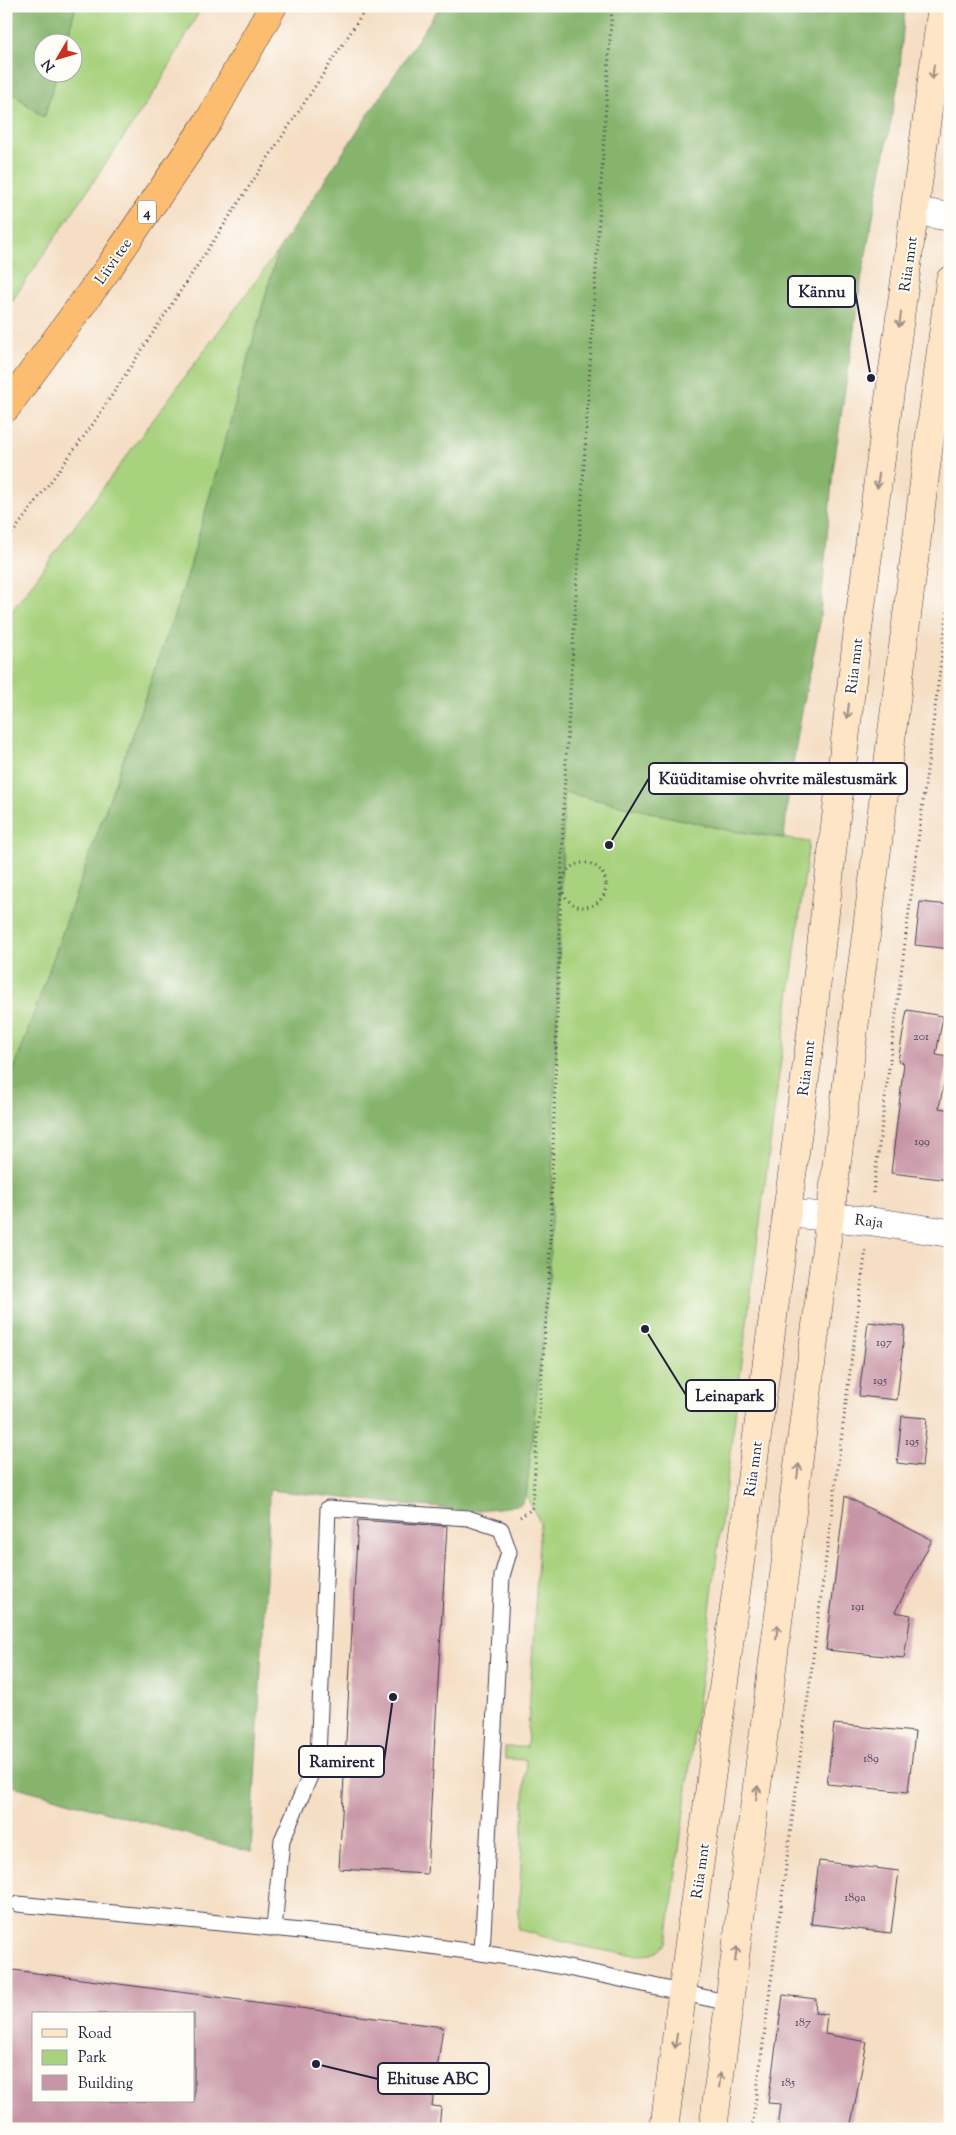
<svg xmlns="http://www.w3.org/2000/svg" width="956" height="2135" viewBox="0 0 956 2135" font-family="'Sorts Mill Goudy',serif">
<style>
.green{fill:#a8d27e;stroke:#657a5c}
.forest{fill:#86b46d;stroke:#546b54}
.building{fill:#c895a6;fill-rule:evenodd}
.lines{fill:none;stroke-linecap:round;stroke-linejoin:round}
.lane-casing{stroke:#423e50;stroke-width:17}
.street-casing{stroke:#423e50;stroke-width:29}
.secondary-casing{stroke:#423e50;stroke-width:29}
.highway-casing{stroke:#423e50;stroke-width:29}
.path{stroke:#423e50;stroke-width:3;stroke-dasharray:1 4;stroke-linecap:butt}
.lane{stroke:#fff;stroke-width:15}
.street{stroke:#fff;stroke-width:28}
.secondary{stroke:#fee5c5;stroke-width:28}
.highway{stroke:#fcbd6f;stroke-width:28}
.oneway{stroke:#9b8d87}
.labels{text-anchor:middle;stroke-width:4;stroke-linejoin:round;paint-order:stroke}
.number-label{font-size:12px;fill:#4c3f56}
.shield{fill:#fdfcf7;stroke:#646373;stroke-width:1}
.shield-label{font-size:14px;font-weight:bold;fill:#22223b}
.street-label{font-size:15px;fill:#22223b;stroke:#fdfcf7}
.leader{fill:none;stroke:#22223b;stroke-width:2}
.callout-dot{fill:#22223b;stroke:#fdfcf7;stroke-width:2}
.callout{fill:#fdfcf7;stroke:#22223b;stroke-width:2}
.callout-label{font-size:16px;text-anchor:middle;font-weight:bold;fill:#22223b}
</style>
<rect width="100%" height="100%" fill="#fdfcf7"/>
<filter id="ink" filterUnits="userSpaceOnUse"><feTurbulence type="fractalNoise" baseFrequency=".02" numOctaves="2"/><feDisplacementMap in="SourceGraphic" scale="10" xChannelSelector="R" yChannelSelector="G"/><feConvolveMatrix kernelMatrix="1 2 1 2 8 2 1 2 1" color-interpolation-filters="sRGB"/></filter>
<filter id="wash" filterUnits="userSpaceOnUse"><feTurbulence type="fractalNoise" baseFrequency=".0096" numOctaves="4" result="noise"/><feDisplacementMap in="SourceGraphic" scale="20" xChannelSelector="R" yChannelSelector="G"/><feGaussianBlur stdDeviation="1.12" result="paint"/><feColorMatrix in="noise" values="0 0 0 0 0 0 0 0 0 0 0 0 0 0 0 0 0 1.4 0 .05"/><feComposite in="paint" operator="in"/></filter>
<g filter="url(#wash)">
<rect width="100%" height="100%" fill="#f5dec4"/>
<!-- green -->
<g class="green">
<path d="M76,6h126l-43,79 -153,225v-222l38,30 13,-45 15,-1v-30h-6z"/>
<path d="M278,251l-92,330 -180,512v-474z"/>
<path d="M564,792l162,38 83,12 -142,1101c-4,3 -8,8 -12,10 -19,9 -115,-16 -137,-24l8,-169 -21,-1v-12h22l13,-225 -14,-26 23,-218z"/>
</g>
<!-- forest -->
<g class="forest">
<path d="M6,6h70l-10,36h-24v30l15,1 -13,45 -38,-30z"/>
<path d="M440,6h465l-6,72 -37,197 -29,195 -14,157 -18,89 -12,71 -5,51 -58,-8 -162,-38 -15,486 -23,218 -5,8 -14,3 -38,4 -200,-21 -1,51 -17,311 -245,-68v-691l180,-512 92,-330z"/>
</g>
<g id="blocks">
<!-- building -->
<g class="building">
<path d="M920,902l30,3v44l-35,-4z"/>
<path d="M907,1010l36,6 -7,39 13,2 -10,51 11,2v70l-59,-7 13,-110 -6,-2z"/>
<path d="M868,1322l37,4 -8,74 -38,-4z"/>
<path d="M902,1416l25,2 -5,48 -25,-3z"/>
<path d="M845,1496l87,44 -37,72 16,3 -7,43 -78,-8z"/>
<path d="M358,1520l89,6 -20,348 -88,-5z"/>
<path d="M834,1724l81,8 -7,60 -81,-8z"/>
<path d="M819,1861l80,10 -8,62 -80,-9z"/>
<path d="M6,1969l437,58 -11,79 9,1 -2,22h-433zM34,2014h160v87h-160z"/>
<path d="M783,1995l33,4 -1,14 12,1 -2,20 42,8 -17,87h-72l3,-25 -13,-1z"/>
</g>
</g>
</g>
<g filter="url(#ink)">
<use href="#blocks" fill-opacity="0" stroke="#423e50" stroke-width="1"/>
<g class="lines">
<!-- lane casing -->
<g class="lane-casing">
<g id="lane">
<path d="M18,1904c155,15 310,27 463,49 84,12 166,32 249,50"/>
<path d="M274,1929l8,-89 36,-82 10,-250 140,10 33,11 8,23 -7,24 -20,377"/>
</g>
</g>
<!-- street casing -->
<g class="street-casing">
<g id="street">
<path d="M915,211l35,6"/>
<path d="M787,1213l82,8 81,12"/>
</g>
</g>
<!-- secondary casing -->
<g class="secondary-casing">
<g id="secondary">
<path d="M664,2129l146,-1088 48,-412 84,-623"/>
<path d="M713,2129l237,-1849"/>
</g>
</g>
<!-- highway casing -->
<g class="highway-casing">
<path id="highway" d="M6,408l104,-142 100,-147 63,-113"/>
</g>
<!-- path -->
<g class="path">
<path d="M6,542l87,-118 275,-418"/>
<circle cx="584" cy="885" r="22"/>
<path d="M873,1193l77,-602"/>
<path d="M520,1517l12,-8 17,-231 15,-486 48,-786"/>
<path d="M752,2129l114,-881"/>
</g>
<!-- lane -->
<use href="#lane" class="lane"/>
<!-- street -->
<use href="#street" class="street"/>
<!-- secondary -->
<use href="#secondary" class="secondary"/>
<!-- highway -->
<use href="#highway" class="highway"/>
</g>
<!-- one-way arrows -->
<defs><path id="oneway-shaft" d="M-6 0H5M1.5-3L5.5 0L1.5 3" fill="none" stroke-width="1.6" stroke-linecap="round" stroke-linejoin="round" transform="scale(1.25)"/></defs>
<g class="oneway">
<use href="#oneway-shaft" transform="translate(933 72) rotate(98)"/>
<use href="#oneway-shaft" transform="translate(900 320) rotate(98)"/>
<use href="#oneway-shaft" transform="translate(878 481) rotate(98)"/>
<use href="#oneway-shaft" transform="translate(848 711) rotate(97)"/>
<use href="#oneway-shaft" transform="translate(798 1471) rotate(-83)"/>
<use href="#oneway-shaft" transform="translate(777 1632) rotate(-83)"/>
<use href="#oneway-shaft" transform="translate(757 1793) rotate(-83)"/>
<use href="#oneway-shaft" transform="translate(736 1954) rotate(-83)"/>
<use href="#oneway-shaft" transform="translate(676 2041) rotate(98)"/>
<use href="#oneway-shaft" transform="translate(720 2080) rotate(-83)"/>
</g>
</g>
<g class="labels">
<!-- number labels -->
<g class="number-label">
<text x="921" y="1040">201</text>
<text x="922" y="1145">199</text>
<text x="884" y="1346">197</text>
<text x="880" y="1384">195</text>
<text x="912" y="1445">195</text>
<text x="858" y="1610">191</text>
<text x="871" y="1762">189</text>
<text x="855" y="1901">189a</text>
<text x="803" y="2026">187</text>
<text x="788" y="2086">185</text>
</g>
<!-- shield labels -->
<rect class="shield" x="138" y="200.5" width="18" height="23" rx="4"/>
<g class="shield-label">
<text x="147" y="217">4</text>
</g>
<!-- street labels -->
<g class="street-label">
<text transform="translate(113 261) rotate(-55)" y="5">Liivi tee</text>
<text transform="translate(908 264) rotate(-82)" y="5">Riia mnt</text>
<text transform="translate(854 666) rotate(-83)" y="5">Riia mnt</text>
<text transform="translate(806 1068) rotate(-83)" y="5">Riia mnt</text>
<text transform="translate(869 1221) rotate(7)" y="5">Raja</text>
<text transform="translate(753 1469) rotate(-82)" y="5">Riia mnt</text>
<text transform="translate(700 1871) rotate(-82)" y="5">Riia mnt</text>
</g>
</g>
<!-- callouts -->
<path class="leader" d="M871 378L855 291M609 845L649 778M645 1329L686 1395M393 1697L384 1761M316 2064L378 2079"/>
<g class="callout-dot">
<circle cx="871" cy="378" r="5"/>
<circle cx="609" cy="845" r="5"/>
<circle cx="645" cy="1329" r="5"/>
<circle cx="393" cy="1697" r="5"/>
<circle cx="316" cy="2064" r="5"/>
</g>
<g class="callout">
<rect x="788" y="276" width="67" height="31" rx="5"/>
<rect x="649" y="763" width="258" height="31" rx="5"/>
<rect x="686" y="1380" width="89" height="31" rx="5"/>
<rect x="299" y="1746" width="85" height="31" rx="5"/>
<rect x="378" y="2063" width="111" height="31" rx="5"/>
</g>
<g class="callout-label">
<text x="822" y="297">Kännu</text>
<text x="778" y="784">Küüditamise ohvrite mälestusmärk</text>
<text x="730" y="1401">Leinapark</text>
<text x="342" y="1767">Ramirent</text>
<text x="433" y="2084">Ehituse ABC</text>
</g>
<!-- margin -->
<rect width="956" height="2135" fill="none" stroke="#fdfcf7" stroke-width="25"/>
<!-- legend -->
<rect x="32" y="2012" width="162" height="90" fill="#fdfcf7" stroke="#a5a5ac"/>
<rect x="42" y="2029" width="25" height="8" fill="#fee5c5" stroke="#a5a5ac"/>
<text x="78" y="2038" font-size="15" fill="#22223b">Road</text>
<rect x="42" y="2050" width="25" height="15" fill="#a8d27e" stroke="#a5a5ac"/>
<text x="78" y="2062" font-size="15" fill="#22223b">Park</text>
<rect x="42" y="2075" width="25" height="15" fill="#c895a6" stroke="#a5a5ac"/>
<text x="78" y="2088" font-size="15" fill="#22223b">Building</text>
<!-- north arrow -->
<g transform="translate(58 58) rotate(232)"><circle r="24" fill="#fdfcf7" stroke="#a5a5ac"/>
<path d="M0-4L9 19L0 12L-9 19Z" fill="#c8321e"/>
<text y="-8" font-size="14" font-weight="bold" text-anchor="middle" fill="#22223b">N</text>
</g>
</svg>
